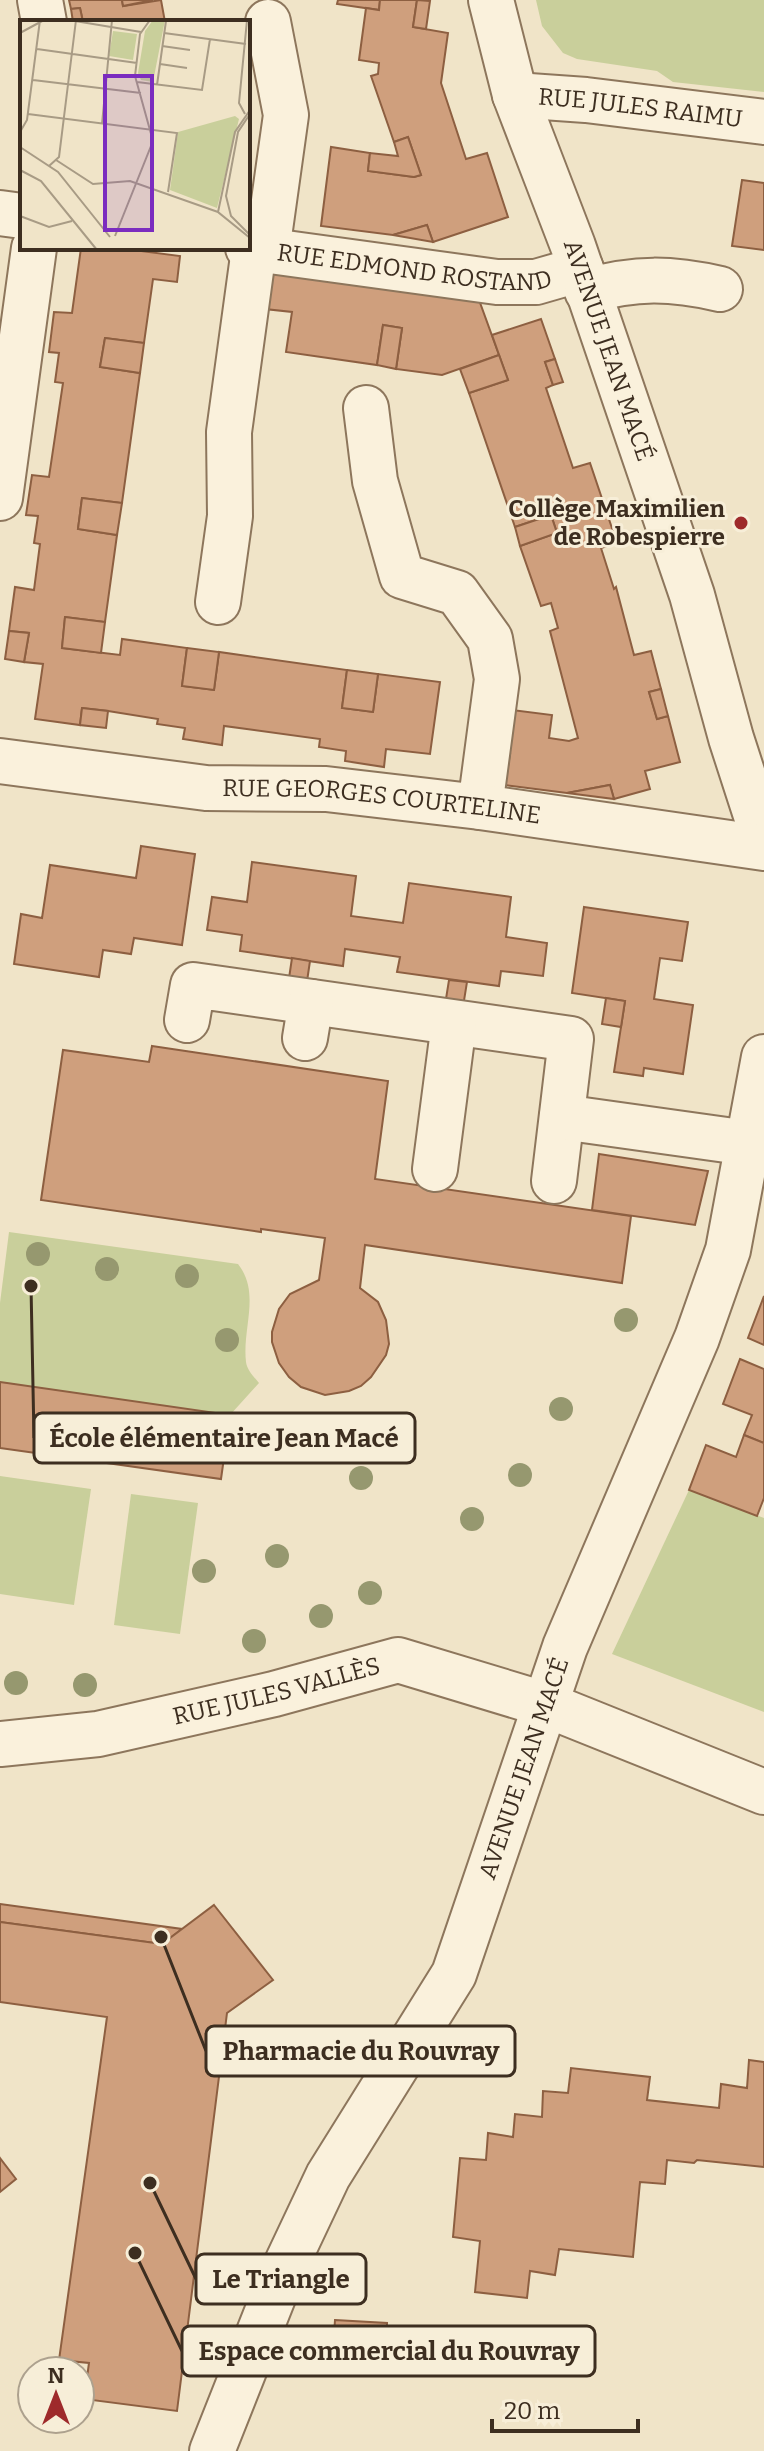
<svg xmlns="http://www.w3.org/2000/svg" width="764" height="2451" viewBox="0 0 764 2451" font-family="Bitter,serif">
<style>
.green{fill:#c9cf9b}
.building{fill:#cf9f7d;stroke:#8d5f41;stroke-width:2}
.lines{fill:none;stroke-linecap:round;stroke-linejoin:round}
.minor-casing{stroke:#8d765c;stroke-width:48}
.minor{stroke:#faf1dc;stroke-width:44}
.tree{fill:#96986f}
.poi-dot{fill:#9e2a2b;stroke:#f7eed8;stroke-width:3}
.labels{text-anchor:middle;stroke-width:6;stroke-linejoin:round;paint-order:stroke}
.street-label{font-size:24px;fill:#3d2e20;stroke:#f7eed8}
.poi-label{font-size:24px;font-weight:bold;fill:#3d2e20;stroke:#f7eed8;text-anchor:end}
.inset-road{fill:none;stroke:#a89b85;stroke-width:2}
.view{fill:#7b2cbf;fill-opacity:0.15;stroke:#7b2cbf;stroke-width:4}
.inset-edge{fill:none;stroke:#3d2e20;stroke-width:4}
.leader{fill:none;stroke:#3d2e20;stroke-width:3}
.callout-dot{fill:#3d2e20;stroke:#f7eed8;stroke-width:3}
.callout{fill:#f7eed8;stroke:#3d2e20;stroke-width:3}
.callout-label{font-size:26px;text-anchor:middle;font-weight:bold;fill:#3d2e20}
</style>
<rect width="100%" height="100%" fill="#f0e4c8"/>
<!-- green -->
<g class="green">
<path d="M536,0h228v92l-91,-10 -16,-11 -80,-12 -14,-6 -21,-27z"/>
<path d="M9,1232l229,32c23,29 4,64 8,98 1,8 8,15 13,21l-29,32 -230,-33v-79z"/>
<path d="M0,1476l91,13 -17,116 -74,-11z"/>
<path d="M689,1490l75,28v194l-152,-58z"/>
<path d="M131,1494l67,9 -18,131 -66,-9z"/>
</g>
<!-- building -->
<g class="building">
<path d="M69,0h53l1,6 38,-6 4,22h-82l-3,-14 -9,1z"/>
<path d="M122,0h31l-30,6z"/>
<path d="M338,0h42l-1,10 -42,-6z"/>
<path d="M380,0h37l-4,27 35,6 -7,50 25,76 21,-6 21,64 -75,25 -6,-17 -34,10 -72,-9 10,-79 39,6 -2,18 46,6 7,-2 -13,-38 -14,5 -23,-66 7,-2 1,-11 -20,-3 7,-52 13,2z"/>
<path d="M417,0l13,1 -4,28 -13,-2z"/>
<path d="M80,8l3,14h-10l-2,-13z"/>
<path d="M408,137l13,38 -7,2 -46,-6 2,-18 28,3 -4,-14z"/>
<path d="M742,180l22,3v67l-32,-4z"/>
<path d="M427,225l6,17 -40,-7z"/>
<path d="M81,248h37l62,8 -3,26 -24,-3 -9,64 -39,-5 -5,29 40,6 -18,130 -40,-5 -4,31 39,6 -12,87 -40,-5 -3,31 58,7 2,-16 65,9 -5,38 32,4 5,-38 128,18 -5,38 31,4 5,-38 62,8 -10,72 -44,-5 -2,18 -39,-6 1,-10 -27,-4 1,-8 -96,-13 -2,19 -39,-6 2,-11 -28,-4 1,-5 -50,-8 -26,-3 -2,17 -45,-6 8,-55 -19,-2 5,-29 -20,-2 6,-44 19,3 6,-46 -6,-1 4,-27 -12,-1 6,-40 17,2 14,-94 -8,-1 4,-29 -10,-1 5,-40 18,1z"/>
<path d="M271,270l208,30 20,55 -57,20 -46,-6 6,-41 -19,-3 -6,40 -91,-13 6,-40 -27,-3z"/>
<path d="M541,319l14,40 -10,3 8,23 -7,3 27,80 17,-5 27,80 -16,5 13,41 2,-2 18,68 17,-4 10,38 -12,3 8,27 11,-3 12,46 -35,9 5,18 -36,10 -4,-14 -43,8 -62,-8 5,-31 -12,-1 6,-44 48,6 -3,23 20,3 9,-3 -28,-107 8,-3 -7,-25 -10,3 -21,-60 37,-13 -6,-18 -36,12 -46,-134 39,-13 -16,-45z"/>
<path d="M383,325l19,3 -6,41 -19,-4z"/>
<path d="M105,338l39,5 -4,30 -40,-6z"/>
<path d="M499,355l9,25 -39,13 -9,-24z"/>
<path d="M555,359l8,23 -10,3 -8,-23z"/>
<path d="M82,498l40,5 -5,32 -39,-6z"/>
<path d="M551,515l6,18 -37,13 -5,-19z"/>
<path d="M65,617l40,5 -4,31 -39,-5z"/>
<path d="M9,631l20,2 -5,29 -19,-3z"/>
<path d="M187,648l32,4 -5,38 -32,-4z"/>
<path d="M347,670l31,4 -5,38 -31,-4z"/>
<path d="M661,689l7,27 -11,3 -8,-27z"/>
<path d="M82,708l26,3 -2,17 -26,-3z"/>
<path d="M610,785l4,14 -47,-6z"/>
<path d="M141,846l54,8 -13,91 -48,-7 -3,16 -28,-4 -4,27 -85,-13 7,-50 21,4 8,-53 86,13z"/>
<path d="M252,862l104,14 -5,40 52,7 6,-40 102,14 -5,40 41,6 -4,33 -42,-5 -2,15 -102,-14 3,-15 -55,-8 -2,17 -103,-15 2,-16 -35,-5 5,-33 35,5z"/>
<path d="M584,907l104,15 -6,39 -22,-3 -6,41 39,6 -10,69 -39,-6 -1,8 -29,-4 11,-71 -53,-8z"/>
<path d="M292,958l18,3 -4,27 -18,-3z"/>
<path d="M449,980l18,2 -4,25 -18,-2z"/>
<path d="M606,998l19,3 -4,26 -19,-3z"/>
<path d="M152,1046l236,35 -13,98 256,37 -9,67 -257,-38 -5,43 18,14 8,18 3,24 -3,11 -15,22 -10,9 -12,5 -24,4 -24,-8 -12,-10 -10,-14 -7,-21v-10l7,-23 11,-15 29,-14 6,-42 -64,-9v3l-220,-32 22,-150 86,12z"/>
<path d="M599,1154l109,17 -13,54 -103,-15z"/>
<path d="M764,1296v49l-16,-7z"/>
<path d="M740,1359l24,10v74l-20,-8 8,-20 -29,-11z"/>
<path d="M0,1382l230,33 -9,64 -221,-31z"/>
<path d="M744,1435l20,8v55l-7,18 -68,-26 17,-45 30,12z"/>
<path d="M0,1904l182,25 -20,15 -162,-22z"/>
<path d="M214,1905l59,75 -46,33 -50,398 -93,-12 5,-36 -30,-3 48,-343 -107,-15v-80l162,22z"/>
<path d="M749,2060l15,2v105l-67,-7 -3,3 -27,-3 -2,24 -25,-2 -7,75 -74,-8 -4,26 -25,-4 -3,27 -52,-6 5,-51 -27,-4 7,-79 26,2 2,-27 25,4 2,-23 27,3 1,-26 25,2 3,-25 79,9 -3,23 72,8 2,-24 26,4z"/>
<path d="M0,2158l16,21 -16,13z"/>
<path d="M335,2320l52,3 -1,29 -53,-3z"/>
</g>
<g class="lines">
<!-- minor casing -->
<g class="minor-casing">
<g id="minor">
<path d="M40,0l4,22"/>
<path id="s1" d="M491,0l24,95 58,151 119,349 39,143 33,102"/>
<path id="s2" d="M515,95l71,5 178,22"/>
<path d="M0,213l22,3"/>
<path id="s3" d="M248,248l249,34h39l45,-13"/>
<path d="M267,251l19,-136 -18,-93"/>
<path d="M587,291c49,-14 84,-13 133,-2"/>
<path d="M366,408l9,73 27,95 55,17 33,46 7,40 -17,128"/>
<path d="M0,498l34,-250"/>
<path d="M218,602l12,-86 -1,-84 25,-183"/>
<path id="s4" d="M0,761l206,27 120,1 154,18 284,41"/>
<path d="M187,1020l6,-35 378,54 -17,142"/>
<path d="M305,1038l6,-36"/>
<path d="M562,1117l186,26"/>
<path d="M435,1169l19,-146"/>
<path id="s5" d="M0,1744l98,-10 176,-40 124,-34 149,45 217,87"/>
<path id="s6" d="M212,2451l73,-184 43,-91 126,-202 111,-327 132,-309 31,-88 36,-193"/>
</g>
</g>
<!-- minor -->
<use href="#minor" class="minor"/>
</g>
<!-- trees -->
<g class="tree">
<circle cx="38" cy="1254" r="12"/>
<circle cx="107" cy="1269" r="12"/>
<circle cx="187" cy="1276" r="12"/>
<circle cx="626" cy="1320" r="12"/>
<circle cx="227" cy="1340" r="12"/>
<circle cx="561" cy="1409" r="12"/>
<circle cx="520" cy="1475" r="12"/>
<circle cx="361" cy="1478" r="12"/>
<circle cx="472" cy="1519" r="12"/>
<circle cx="277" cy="1556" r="12"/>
<circle cx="204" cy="1571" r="12"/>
<circle cx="370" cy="1593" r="12"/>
<circle cx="321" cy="1616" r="12"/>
<circle cx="254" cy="1641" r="12"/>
<circle cx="16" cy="1683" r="12"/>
<circle cx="85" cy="1685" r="12"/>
</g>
<!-- markers -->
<circle class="poi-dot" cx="741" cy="523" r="8"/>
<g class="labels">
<!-- street labels -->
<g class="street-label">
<text dy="8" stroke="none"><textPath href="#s2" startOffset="126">RUE JULES RAIMU</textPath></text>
<text dy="8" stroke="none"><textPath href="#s3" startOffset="168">RUE EDMOND ROSTAND</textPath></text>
<text dy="8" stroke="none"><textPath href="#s1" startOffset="370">AVENUE JEAN MACÉ</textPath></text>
<text dy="8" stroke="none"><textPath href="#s4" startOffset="384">RUE GEORGES COURTELINE</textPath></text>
<text dy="8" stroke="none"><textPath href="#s5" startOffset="282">RUE JULES VALLÈS</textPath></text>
<text dy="8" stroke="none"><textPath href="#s6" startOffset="754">AVENUE JEAN MACÉ</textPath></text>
</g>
<!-- poi labels -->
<g class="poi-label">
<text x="725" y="517">Collège Maximilien<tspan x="725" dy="28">de Robespierre</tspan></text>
</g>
</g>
<!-- overview -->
<g transform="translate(20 20)">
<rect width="230" height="230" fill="#f0e4c8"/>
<path d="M133,0h12l-12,62 -12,-2 -3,-7 7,-42zM93,11l24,3 -4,26 -24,-4zM215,96l4,3 -22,89 -47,-18 8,-58z" fill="#c9cf9b"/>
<path class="inset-road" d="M49,0l72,12M0,13l24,-13M144,13l82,11M142,26l28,4M17,29l100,14M140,44l27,4M13,60l108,13M117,62l65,8 8,-51M137,65l9,-64M230,90l-15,22 -17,80 32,26M8,94l149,19 -9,59M225,94l-6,-11 8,-83M230,94l-12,18 -12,64 5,20 19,19M82,104l10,-104M0,112l7,-12 13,-100M0,127l38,25 52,65M36,140l37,24 37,-3 88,31M29,146l10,-9 17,-137M0,150l21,11 56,69M0,196l29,11 23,-6M95,216l38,-95 -18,-65 5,-42 10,-14"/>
<path class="view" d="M85,56h47v154h-47z"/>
<rect width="230" height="230" class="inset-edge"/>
</g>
<!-- callouts -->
<path class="leader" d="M31 1286L34 1438M161 1937L206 2051M150 2183L196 2279M135 2253L182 2351"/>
<g class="callout-dot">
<circle cx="31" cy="1286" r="8"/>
<circle cx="161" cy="1937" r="8"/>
<circle cx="150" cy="2183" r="8"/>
<circle cx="135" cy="2253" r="8"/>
</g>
<g class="callout">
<rect x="34" y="1413" width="381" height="50" rx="8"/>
<rect x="206" y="2026" width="309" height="50" rx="8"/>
<rect x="196" y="2254" width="170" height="50" rx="8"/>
<rect x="182" y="2326" width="413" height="50" rx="8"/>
</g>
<g class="callout-label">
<text x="224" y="1447">École élémentaire Jean Macé</text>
<text x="361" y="2060">Pharmacie du Rouvray</text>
<text x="281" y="2288">Le Triangle</text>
<text x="389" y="2360">Espace commercial du Rouvray</text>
</g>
<!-- north arrow -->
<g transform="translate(56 2395)"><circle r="38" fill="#f7eed8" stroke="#ada18e" stroke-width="2"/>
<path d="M0-6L14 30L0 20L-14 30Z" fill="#9e2a2b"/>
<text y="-12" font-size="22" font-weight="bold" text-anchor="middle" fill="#3d2e20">N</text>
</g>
<!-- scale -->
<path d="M492 2419v12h146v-12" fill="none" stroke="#3d2e20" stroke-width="4"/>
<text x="504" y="2419" font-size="24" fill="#3d2e20" stroke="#f7eed8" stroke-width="6" paint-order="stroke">20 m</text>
</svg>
